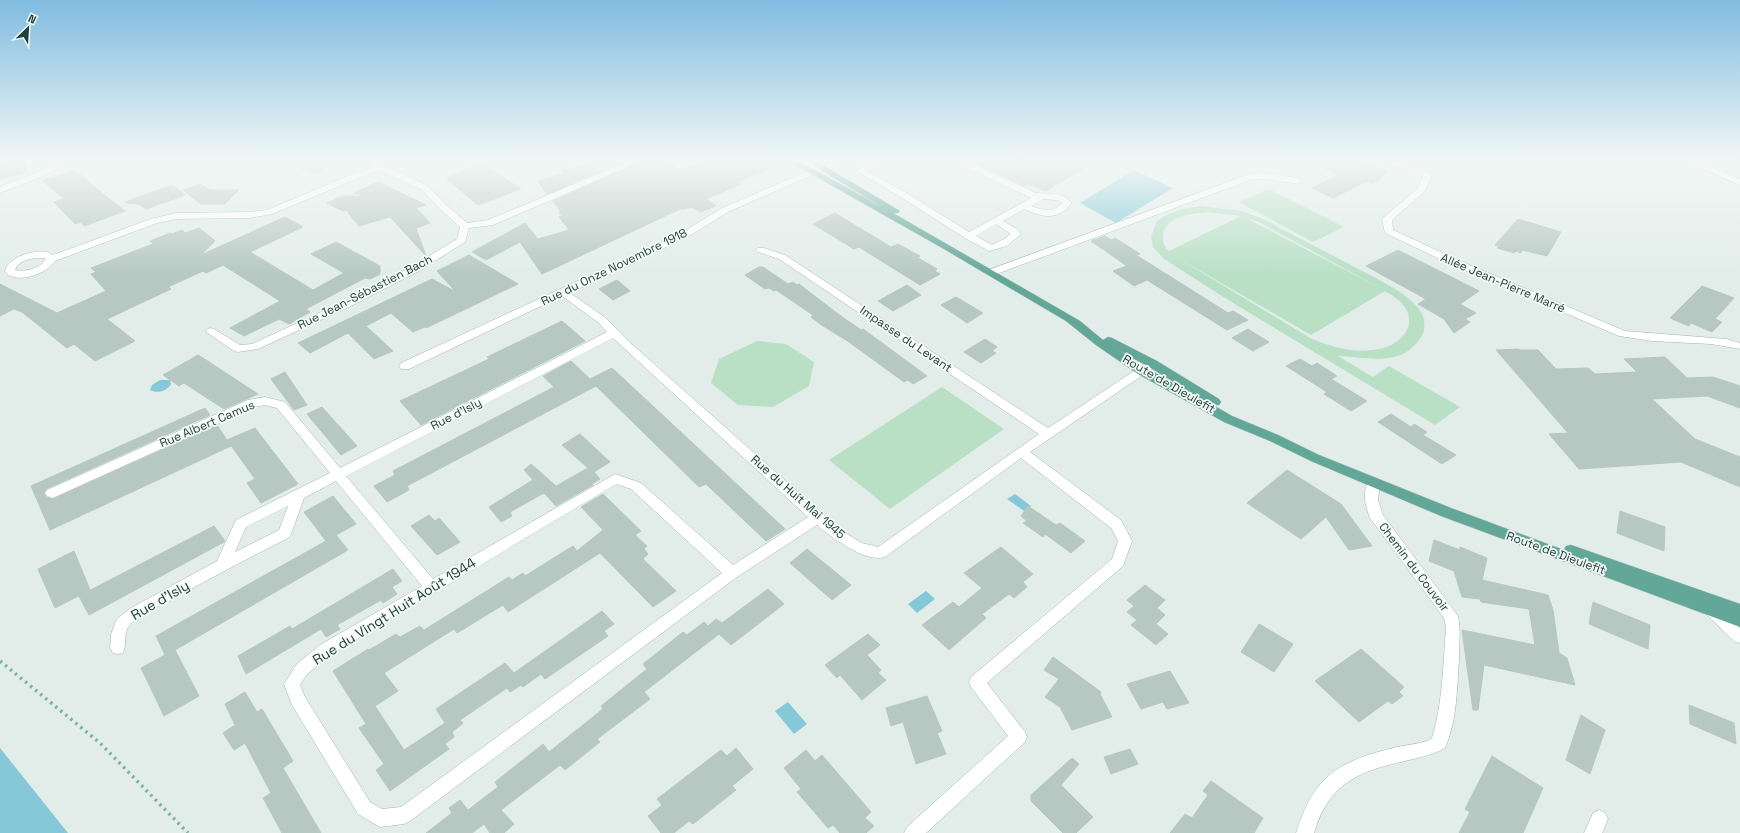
<svg xmlns="http://www.w3.org/2000/svg" width="1740" height="833" viewBox="0 0 1740 833" font-family="'Space Grotesk',sans-serif">
<style>
.green{fill:#b9e0c5;fill-rule:evenodd}
.water{fill:#85c8d7}
.building{fill:#b7c8c2;stroke:#b4c8c0}
.lines{fill:none;stroke-linecap:round;stroke-linejoin:round}
.minor-casing{stroke:#a4b6b1;stroke-width:1}
.major-casing{stroke:#c1cac8;stroke-width:1}
.path{stroke:#7fb4a5;stroke-width:3.5;stroke-dasharray:2.5 4;stroke-linecap:butt}
.minor{fill:#fff;fill-rule:evenodd}
.major{fill:#63a798;fill-rule:evenodd}
.labels{text-anchor:middle;stroke-width:3.5;stroke-linejoin:round;paint-order:stroke}
.street-label{font-size:12px;fill:#204039;stroke:#f3f9f6}
.near-street-label{font-size:14px;fill:#204039;stroke:#f3f9f6}
</style>
<rect width="100%" height="100%" fill="#e2ede9"/>
<!-- green -->
<g class="green">
<path d="M1269,189l75,38 -31,15 -74,-40z"/>
<path d="M1201,206l41,5 19,7c29,15 57,30 86,45 20,11 62,29 74,49 4,7 5,18 0,25 -19,31 -54,20 -83,19l35,21 16,-11 71,41 -25,18 -210,-127 -61,-39 -11,-12 -2,-10 6,-16 11,-7 15,-5zM1206,212l35,4 -72,35c-5,-4 -7,-10 -6,-17 3,-18 29,-20 43,-22zM1244,217l17,6 119,65zM1173,255l138,80 74,-44c8,5 17,10 21,18 11,20 -9,37 -27,40 -24,5 -48,-2 -69,-11z"/>
<path d="M757,341l29,3 28,18 -5,24 -36,21 -35,-2 -27,-22 8,-24z"/>
<path d="M942,387l62,42 -114,80 -61,-49z"/>
</g>
<!-- water -->
<g class="water">
<path d="M1134,170l39,18 -57,35 -36,-20z"/>
<path d="M160,380h10l1,4c-4,7 -13,10 -21,6l2,-5z"/>
<path d="M1015,494l16,12 -7,5 -17,-12z"/>
<path d="M926,591l9,8 -18,14 -9,-9z"/>
<path d="M788,702l19,22 -13,10 -19,-23z"/>
<path d="M0,748l68,85h-68z"/>
</g>
<!-- building -->
<g class="building">
<path d="M16,159h9l2,13 -27,7v-16z"/>
<path d="M280,159h60l-25,14 -35,-11z"/>
<path d="M601,159h29l-83,35 -9,-13 26,-8 -2,-2z"/>
<path d="M647,159h12l2,3 15,3v5l38,-11h70l2,2 -48,21 3,2 -35,15 10,7 -15,6 -10,-5 -6,2h-5l-138,65 -22,-32 -34,18 -14,-8 53,-29 13,16 31,-9 -10,-13 3,-1 -3,-4h2l-8,-11z"/>
<path d="M970,159h131l-56,32 -16,-7 -4,2 -51,-23z"/>
<path d="M1305,159h51l32,12 -11,11 -3,-1 -2,2 -5,-2 -34,17 -21,-10 27,-13z"/>
<path d="M481,163l40,26 -43,16 -32,-27z"/>
<path d="M75,170l27,23 23,18 -41,15 -3,-4 -6,2 -21,-22 10,-3 -21,-18z"/>
<path d="M378,182l48,23 -10,3 14,15 -14,5 10,28 -36,-39 -31,9 -13,-16 -3,1 -16,-8 16,-7h21l-10,-3z"/>
<path d="M201,184l9,6h29l-14,14h-24l-18,-14z"/>
<path d="M172,185l13,10 -39,14 -7,-5 -13,-1 -1,-1z"/>
<path d="M835,213l56,34 7,-3 22,12 -2,2 19,11 -2,2 5,3 -20,11 -61,-38 -5,2 -41,-25z"/>
<path d="M285,217l18,10 -53,25 63,38 31,-17 -33,-19 25,-12 44,24v8l-10,5 -5,-1 -59,31 4,3 -21,12 -10,-5 -35,17 -14,-8 50,-27 -57,-36 -17,8 -3,-2 -35,16 3,2 -64,30 28,22 -40,20 -21,-17 -7,4 -45,-36 -8,-3 -14,7v-32l57,29 49,-22 -15,-17 5,-2 -5,-4 62,-24 -3,-3 20,-8 2,1 10,-4 3,3 14,-5 16,13 -14,14z"/>
<path d="M1518,219l43,13 -14,24 -25,-6 -1,3 -5,-2 -2,2 -17,-5 2,-2 -4,-1z"/>
<path d="M1105,236l6,4 4,-2 25,16 -4,1 92,58 5,-2 15,9 -21,10 -80,-50 -13,6 -21,-15 14,-5 -36,-25z"/>
<path d="M1398,250l81,41 -19,13 16,9 -11,6 5,3 -16,11 -10,-14 -26,-15 8,-5 -60,-33z"/>
<path d="M469,255l49,29 -92,44 -1,-1 -12,5 -22,-19 -25,13 27,25 -19,8 -26,-26 -38,20 -12,-10 134,-64 24,13 -19,-21z"/>
<path d="M759,267h4l25,17 5,-2 4,3 2,-1 39,30 23,16 2,-1 64,47 -14,8 -5,-4 -4,2 -55,-40 -29,-18 -9,-7 2,-2 -37,-25 4,-2 -6,3 -5,-3 -4,1 -20,-14z"/>
<path d="M617,280l13,11 -17,9 -14,-11z"/>
<path d="M907,285l14,10 -28,16 -15,-10z"/>
<path d="M1702,286l32,12 -19,21 7,3 -10,10 -21,-9 -2,3 -19,-8z"/>
<path d="M956,297l27,16 -16,10 -26,-18z"/>
<path d="M562,321l23,20 -164,84 -21,-24 89,-42 -2,-2z"/>
<path d="M1248,329l21,13 -16,9 -21,-13z"/>
<path d="M985,339l12,8 -5,4 4,2 -15,10 -17,-11z"/>
<path d="M1518,349l2,1h18l18,19 32,-1 7,6 42,-2 -13,-13 41,-2 22,21 26,-1 27,9v22l-33,-12 -55,3 43,40 45,18v30l-59,-25 -102,7 -30,-35 19,-1 -72,-83z"/>
<path d="M198,355l5,3 55,36 -34,15 -40,-26 -5,3 -16,-11z"/>
<path d="M1300,359l12,7 5,-3 20,13 -6,3 36,22 -16,10 -27,-17 3,-2 -41,-26z"/>
<path d="M571,361l19,18 22,-11 173,161 -19,12 -60,-57 -7,3 -103,-101 -189,100 2,4 -22,12 -13,-16 21,-11 -2,-4 161,-84 -11,-11z"/>
<path d="M285,372l22,33 -13,5 -23,-31z"/>
<path d="M322,407l35,39 -16,9 -34,-41z"/>
<path d="M205,408l5,7 -164,74 -2,5 2,3 7,2 164,-74 14,21 -181,84 -19,-44z"/>
<path d="M1391,414l20,13 3,-3 13,8 -4,3 33,20 -14,9 -64,-42z"/>
<path d="M255,428l43,56 -37,19 -14,-20 8,-4 -28,-39z"/>
<path d="M580,434l30,28 -16,10 6,7 -8,5 1,1 -37,21 -12,-13 -34,19 2,4 -11,6 -12,-15 44,-27 -9,-10 7,-6 25,22 32,-18 -26,-23z"/>
<path d="M1287,470l54,34 31,42 -23,4 -23,-33 -25,22 -54,-36z"/>
<path d="M603,494l38,37 -6,4 12,11 -3,3 4,5 -5,5 33,32 -23,16 -53,-54 -92,59 -5,-7 -46,28 -3,-4 -70,44 14,18 -23,15 29,44 41,-27 -9,-14 69,-46 9,10 88,-62 12,13 -10,7 4,5 -63,43 -4,-5 -18,13 -2,-2 -11,7 -3,-4 -47,32 3,3 -11,9 2,5 -9,7 4,5 -59,42 -14,-21 8,-6 -25,-36 7,-4 -33,-53 35,-22 1,1 27,-16 4,3 20,-11 4,4 85,-53 3,3 11,-7 2,3 48,-30 4,5 26,-21 -22,-23z"/>
<path d="M333,496l23,28 -20,11 12,15 -173,100 24,46 -35,20 -23,-48 24,-13 -9,-19 170,-95 -22,-29z"/>
<path d="M1028,506l28,19 4,-2 25,18 -14,12 -26,-19 -2,3 -20,-14 4,-2 -6,-5z"/>
<path d="M1620,511l45,16 -1,24 -47,-18z"/>
<path d="M429,515l6,6 4,-3 21,24 -23,13 -26,-29z"/>
<path d="M214,526l11,15 -1,1 -135,73 -10,-19z"/>
<path d="M1434,540l26,10v-3l27,11 -5,22 66,15 5,15 6,43 8,5 8,27 -91,-20 -6,45h-5l-11,-80 73,15 -6,-36 -48,-7 -1,-3 -18,-2 -8,-26 -25,-10z"/>
<path d="M1001,547l32,27 -10,8 4,5 -13,11 -5,-4 -27,20 4,4 -37,32 -27,-25 31,-23 6,5 23,-19 -18,-15z"/>
<path d="M807,549l21,17 23,19 -19,15 -42,-37z"/>
<path d="M74,551l16,39 -35,18 -17,-39z"/>
<path d="M393,569l9,12 -10,6 5,7 -14,9 -2,-3 -44,25 3,4 -14,8 -5,-8 -75,45 -8,-18 52,-30 2,3z"/>
<path d="M1145,585l20,15 -8,8 8,7 -9,9 12,10 -12,11 -25,-20 6,-5 -10,-8 7,-6 -7,-6z"/>
<path d="M768,589l16,15 -53,41 -12,-11 -75,58 6,7 -53,40 3,3 -35,28 -5,-5 -59,45 13,14 -10,9h-14l-6,-9 -12,9h-46l26,-20 -3,-5 11,-8 8,10 30,-23 -3,-5 48,-38 6,8 54,-43 -2,-3 46,-37 -4,-5 40,-32 4,3 17,-13 4,4 8,-7 6,4z"/>
<path d="M1593,602l57,23 -2,24 -59,-25z"/>
<path d="M1259,624l34,20 -19,28 -33,-20z"/>
<path d="M868,634l12,11 -13,10 14,15 -3,3 8,7 -24,20 -22,-25 -3,3 -12,-13z"/>
<path d="M1361,649l43,38 -5,5 4,4 -11,8 -4,-3 -29,21 -44,-41z"/>
<path d="M1053,657l48,35 -1,2 12,23 -40,13 -12,-23 -15,-10 14,-18 -15,-9z"/>
<path d="M1170,671l19,32 -22,6 -4,-7 -22,7 -14,-25z"/>
<path d="M245,692l12,20 5,-3 31,52 -10,7 38,65h-39l-19,-35 8,-5 -26,-50 -11,7 -11,-17 12,-8 -10,-21z"/>
<path d="M927,696l15,35 -5,2 9,21 -30,10 -13,-42 -12,4 -5,-18z"/>
<path d="M1689,705l45,18 2,21 -46,-20z"/>
<path d="M1581,715l24,15 -15,44 -24,-14z"/>
<path d="M736,748l17,21 -21,17 4,4 -43,34 -4,-3 -15,12h-13l-13,-17 14,-11 -5,-6 64,-49 6,6z"/>
<path d="M1130,749l8,15 -27,10 -7,-17z"/>
<path d="M806,750l9,11 7,-6 49,57 -6,6 9,8 -8,7h-26l-7,-8 -5,3 -31,-36 4,-3 -17,-21z"/>
<path d="M1492,756l51,32 -20,45h-64l11,-21 -5,-3z"/>
<path d="M1072,758l7,6 -18,21 32,32 -17,16h-13l-32,-32v-6z"/>
<path d="M1211,781l52,37 -9,15h-84l15,-19 7,4 16,-23 -5,-4z"/>
</g>
<g class="lines">
<!-- minor casing -->
<g class="minor-casing">
<g id="minor">
<path d="M59,159h10l-19,14 -50,20v-6l44,-18z"/>
<path d="M361,159h11l56,27 18,19 21,18 21,-3 146,-61h12l-153,66 -24,3 -4,14 -46,29 -66,34 -95,44 -20,3 -4,-1 -29,-20 5,-3 4,1 26,16 12,-1 93,-43 66,-34 46,-28 3,-12 -20,-18 -18,-19 -44,-20 -106,44 -23,4 -73,1 -19,4 -102,38c-8,13 -38,24 -50,11 1,-16 38,-26 48,-17l98,-36 25,-6 73,-1 18,-2 105,-44zM44,258l2,1c-7,10 -20,13 -31,11 4,-11 19,-12 29,-12z"/>
<path d="M660,159h29l-1,2 -12,3 -15,-3z"/>
<path d="M793,159h11l9,5 9,1 14,-6h12l-120,53 -39,24 -119,57 37,26 20,21 215,191 20,12 16,4 161,-113 -260,-175 -21,-7 -2,-2 2,-2h6l21,7 263,173 101,-67h8l2,3 -129,88 91,68 11,21 -9,25 -136,117 38,49 2,5 -2,5 -99,91h-22l3,-6 101,-91 -37,-49 -2,-5 2,-5 141,-118 6,-18 -7,-13 -90,-70 -136,99c-20,6 -54,-20 -68,-32l-80,52 -327,244 -6,3 -24,3 -22,-13 -66,-109 -8,-21 13,-20 23,-19 102,-59 -86,-105 -32,17 -14,39c-39,20 -78,40 -117,62 -14,7 -34,15 -44,27 -6,7 -2,18 -6,27l-5,1 -5,-1 -3,-5 1,-14 6,-15 14,-11 86,-47 19,-41 94,-47 -53,-65 -12,-3 -11,2 -197,89 -5,2 -5,-2 -2,-3 2,-3 201,-90 17,-3 20,5 55,66 267,-136 -8,-9 -37,-27 -153,73h-8l-2,-3 2,-3 282,-131 39,-24 91,-39 -5,-1zM613,338l195,179 -75,48 -92,-82 -26,-9 -182,105 -87,-103zM616,484l15,5 91,84 -321,234 -19,2 -12,-7 -65,-105 -5,-12 7,-11 23,-19zM288,506l-9,24 -44,22 11,-25z"/>
<path d="M878,159h11l-22,12 38,21 64,40 62,-34 -62,-29 -12,-10h11l7,6 61,28 23,1 13,8c-13,19 -29,16 -48,7l-21,12 14,8 4,5 -14,12 -18,5 -24,-13 -66,-42 -43,-25zM1042,199l15,1 5,3c-8,11 -20,7 -31,3zM996,224l15,10 -7,5 -12,6 -16,-9z"/>
<path d="M1378,159h13l40,14 1,2 -7,16 -33,29 1,10 65,30 167,71 101,8 14,4v6l-29,-5 -59,-3 -33,-5 -169,-72 -65,-31 -3,-14 36,-31 5,-12z"/>
<path d="M1681,159h12l47,20v6z"/>
<path d="M1252,173h14l32,5 4,3 -4,3 -32,-5h-13l-259,96 -4,1 -5,-3 1,-2z"/>
<path d="M1374,478l5,2 1,3 -2,17 5,15 75,101c3,14 1,29 1,43 -2,30 -2,62 -14,89 -14,8 -29,10 -44,14 -46,10 -73,24 -87,71h-18c18,-58 43,-72 101,-86 10,-2 20,-3 30,-6l5,-3c11,-36 11,-74 14,-111l-2,-9 -74,-100c-5,-13 -8,-25 -1,-38z"/>
<path d="M1712,605l5,2 23,21v15l-5,-1 -28,-27 -2,-4 2,-4z"/>
<path d="M1599,810l6,3 3,6 -6,14h-18l9,-20z"/>
</g>
</g>
<!-- major casing -->
<g class="major-casing">
<path id="major" d="M785,159h10l87,48 -79,-48h10l87,52 -2,2h-5l187,108 23,19 5,-3 4,1 45,23 62,38 2,3 -2,3h-6l19,11 46,19 41,20 132,53 113,42 2,-4 5,-1 169,59v23l-299,-111 -130,-55 -41,-20 -46,-19 -86,-48 -42,-29 -30,-24 -122,-72zM1118,350l31,17 53,32 -56,-31z"/>
</g>
<!-- path -->
<path class="path" d="M0,661l100,82 88,90"/>
<!-- minor -->
<use href="#minor" class="minor"/>
<!-- major -->
<use href="#major" class="major"/>
</g>
<!-- sky -->
<linearGradient id="sky" x2="0" y2="1"><stop stop-color="#80bce1"/><stop offset="0.58" stop-color="#f2f7f5"/><stop offset="1" stop-color="#f2f7f5" stop-opacity="0"/></linearGradient>
<rect width="1740" height="276" fill="url(#sky)"/>
<g class="labels">
<!-- street labels -->
<g class="street-label">
<text transform="translate(614 267) rotate(-26)" y="4">Rue du Onze Novembre 1918</text>
<text transform="translate(1503 283) rotate(23)" y="4">Allée Jean-Pierre Marré</text>
<text transform="translate(365 292) rotate(-27)" y="4">Rue Jean-Sébastien Bach</text>
<text transform="translate(906 339) rotate(34)" y="4">Impasse du Levant</text>
<text transform="translate(1169 384) rotate(30)" y="4">Route de Dieulefit</text>
<text transform="translate(456 414) rotate(-27)" y="4">Rue d'Isly</text>
<text transform="translate(207 424) rotate(-23)" y="4">Rue Albert Camus</text>
<text transform="translate(798 497) rotate(41)" y="4">Rue du Huit Mai 1945</text>
<text transform="translate(1556 553) rotate(20)" y="4">Route de Dieulefit</text>
<text transform="translate(1414 567) rotate(53)" y="4">Chemin du Couvoir</text>
</g>
<!-- near-street labels -->
<g class="near-street-label">
<text transform="translate(160 600) rotate(-30)" y="5">Rue d'Isly</text>
<text transform="translate(394 611) rotate(-32)" y="5">Rue du Vingt Huit Août 1944</text>
</g>
</g>
<!-- north arrow -->
<g transform="translate(28 28) rotate(25)" stroke="#f3f9f6" stroke-width="3" paint-order="stroke">
<path d="M0-3L7 15L0 10L-7 15Z" fill="#204039"/>
<text y="-6" font-size="11" font-weight="bold" text-anchor="middle" fill="#204039">N</text>
</g>
</svg>
